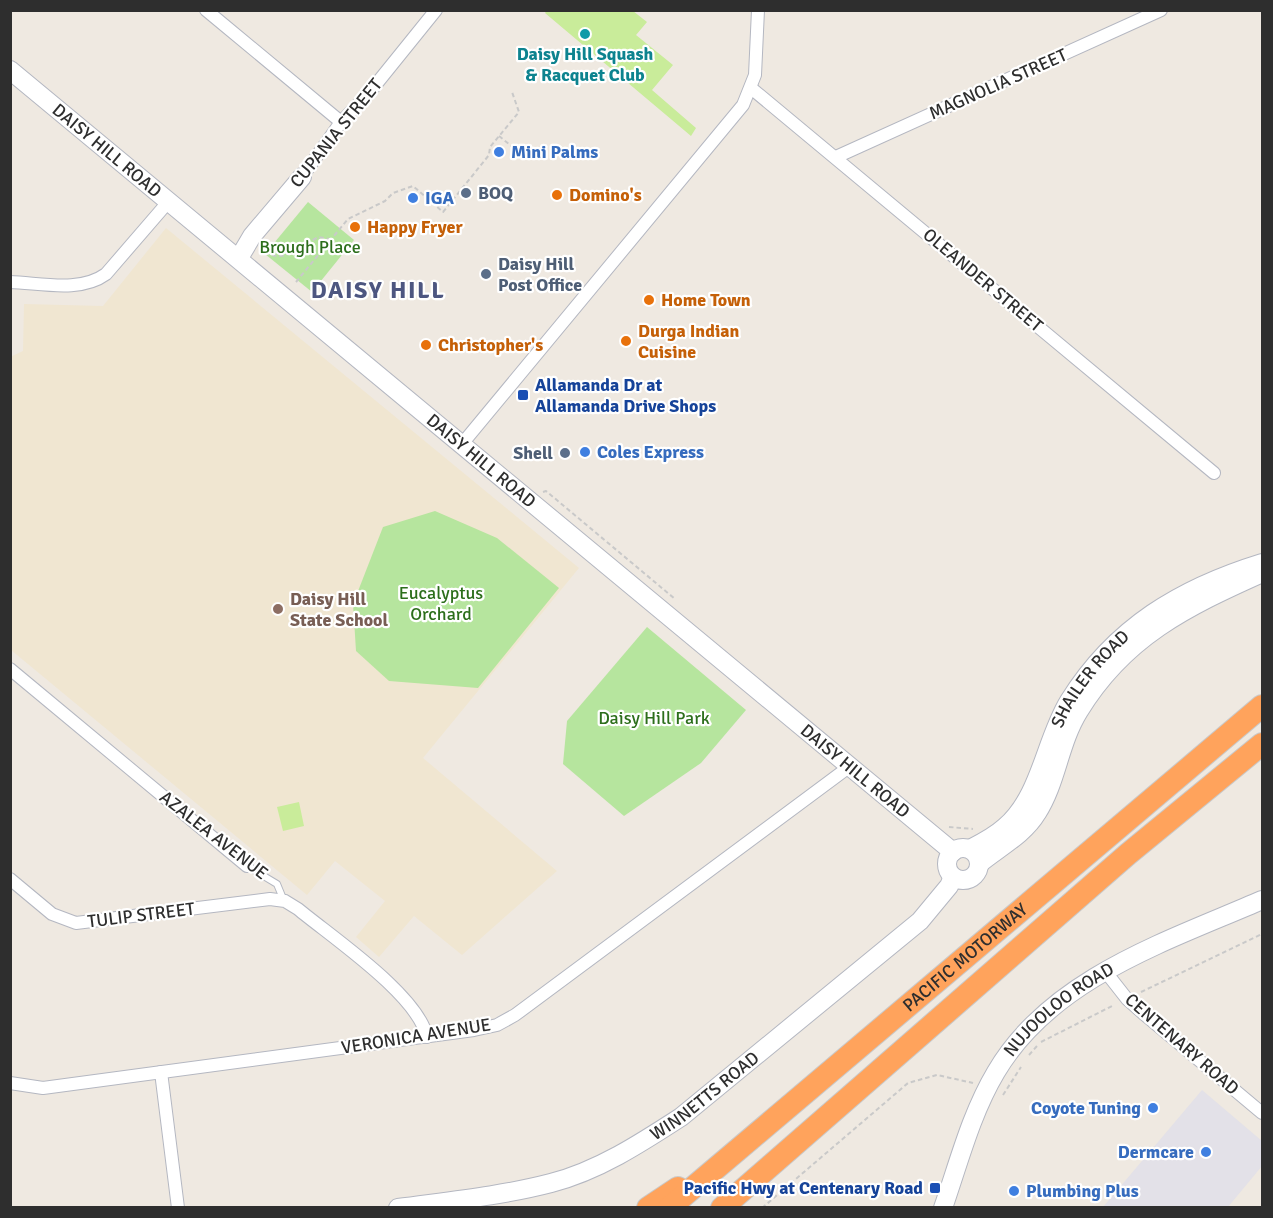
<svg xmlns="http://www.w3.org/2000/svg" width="1273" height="1218" viewBox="0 0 1273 1218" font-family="Signika,sans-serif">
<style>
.industrial{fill:#e3e1e8}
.education{fill:#f0e6d1}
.green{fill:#b6e59e}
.pitch{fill:#c9ec9a}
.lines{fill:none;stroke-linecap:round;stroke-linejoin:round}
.lane-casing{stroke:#b4b7c1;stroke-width:8}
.street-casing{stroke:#b4b7c1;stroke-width:14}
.secondary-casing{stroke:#b4b7c1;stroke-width:20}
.highway-casing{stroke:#c9c9c9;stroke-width:24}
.path{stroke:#c9c9c9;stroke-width:2;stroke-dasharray:4.5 3;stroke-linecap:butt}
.lane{stroke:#fff;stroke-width:6}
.street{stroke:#fff;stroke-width:12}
.secondary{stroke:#fff;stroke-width:18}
.highway{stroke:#ffa35c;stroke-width:22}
.culture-dot{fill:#0f9aa8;stroke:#fff;stroke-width:2}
.shop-dot{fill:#3f7fe0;stroke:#fff;stroke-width:2}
.service-dot{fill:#5c6f8a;stroke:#fff;stroke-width:2}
.food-dot{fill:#e8710a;stroke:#fff;stroke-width:2}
.transit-dot{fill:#1a4fb4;stroke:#fff;stroke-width:2}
.education-dot{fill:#8d6e63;stroke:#fff;stroke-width:2}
.labels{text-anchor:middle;stroke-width:4.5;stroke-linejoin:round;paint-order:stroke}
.culture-label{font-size:18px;font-weight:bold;fill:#0d838f;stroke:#fff}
.street-label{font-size:18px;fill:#2e2e2e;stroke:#fff}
.shop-label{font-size:18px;font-weight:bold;fill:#366cbe;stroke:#fff;text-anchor:start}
.service-label{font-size:18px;font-weight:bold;fill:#4e5e75;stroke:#fff;text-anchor:start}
.food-label{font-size:18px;font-weight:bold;fill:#c56008;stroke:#fff;text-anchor:start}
.park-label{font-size:18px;fill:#2c6e1b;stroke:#fff}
.transit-label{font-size:18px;font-weight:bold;fill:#164399;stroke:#fff;text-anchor:start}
.education-label{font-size:18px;font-weight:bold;fill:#785e54;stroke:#fff;text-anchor:start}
.district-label{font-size:24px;font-weight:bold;letter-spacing:1.5px;fill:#4d5680;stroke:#fff}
</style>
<rect width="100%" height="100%" fill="#efe9e1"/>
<!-- industrial -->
<path class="industrial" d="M1202,1090l60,51v25l-34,41h-125z"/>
<!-- education -->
<path class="education" d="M166,228l413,340 -156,190 134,113 -95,84 -48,-39 -35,41 -23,-20 29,-36 -50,-40 -28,34 -296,-245 -1,-293 13,-6 1,-47 79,2z"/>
<!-- green -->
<g class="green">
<path d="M308,202l46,38 -42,52 -47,-38z"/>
<path d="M435,511l62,27 62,50 -81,100 -89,-7 -33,-30 -3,-47 30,-77z"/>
<path d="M647,627l99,83 -45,53 -77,53 -61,-52 4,-43z"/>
</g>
<!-- pitch -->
<g class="pitch">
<path d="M547,10l86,1 14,11 -11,13 37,30 -21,25 44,38 -5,8 -146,-123z"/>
<path d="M299,802l5,24 -21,5 -6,-24z"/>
</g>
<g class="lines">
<!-- lane casing -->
<g class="lane-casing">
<path id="lane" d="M247,866l30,18 7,17"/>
</g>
<!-- street casing -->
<g class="street-casing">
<g id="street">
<path d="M206,10l135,112"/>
<path d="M751,88l463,385"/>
<path d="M836,157l325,-147"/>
<path d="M302,177l39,-55 28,-29 67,-83"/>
<path d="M10,282c31,1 70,11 96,-8l63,-73"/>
<path d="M462,444l281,-339 12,-30 3,-65"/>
<path d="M10,669l237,197"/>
<path d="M10,879l42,35 24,9 194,-24 15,2 13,8c35,29 120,86 129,128"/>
<path d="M1105,971l22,28 18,16 117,98"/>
<path d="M161,1072l17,136"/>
<path d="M10,1083l33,5 431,-58 23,-5 18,-10 334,-248"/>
</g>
</g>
<!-- secondary casing -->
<g class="secondary-casing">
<g id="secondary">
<path id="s1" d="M10,70l943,782"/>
<path d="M239,258l13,-22 50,-59"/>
<circle cx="963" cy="864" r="16"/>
<path id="s2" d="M970,849c12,-6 25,-13 35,-22 36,-31 40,-87 64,-126 46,-74 112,-113 193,-138"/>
<path d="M979,864c19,-16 45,-29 58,-51 20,-31 22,-70 42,-102 45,-74 107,-104 183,-138"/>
<path id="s3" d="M398,1208c51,-7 103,-12 153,-25 47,-12 90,-40 130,-66l239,-196 29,-35 4,-9"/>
<path id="s4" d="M943,1208c16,-46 28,-94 53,-136 55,-94 172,-131 266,-172"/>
</g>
</g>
<!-- highway casing -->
<g class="highway-casing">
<g id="highway">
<path d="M648,1208l30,-20"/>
<path id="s5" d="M669,1208l593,-502"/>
<path d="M722,1208l406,-354 134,-110"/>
</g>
</g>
<!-- path -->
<g class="path">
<path d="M499,136l16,13"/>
<path d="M265,252c19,12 36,-5 53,-15l12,2"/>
<path d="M296,282l52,-63 37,-18 8,-8 20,-7 30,26 46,-57 1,-8 29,-35 -7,-20"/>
<path d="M543,492l3,-1 129,108"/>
<path d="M949,827l24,2"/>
<path d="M1141,992l121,-58"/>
<path d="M1041,1042l73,-37"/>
<path d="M1029,1055l8,-9"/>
<path d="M1003,1095l18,-28"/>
<path d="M762,1208l146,-125 29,-8 36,8"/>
</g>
<!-- lane -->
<use href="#lane" class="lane"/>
<!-- street -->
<use href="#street" class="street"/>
<!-- secondary -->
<use href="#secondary" class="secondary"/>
<!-- highway -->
<use href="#highway" class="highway"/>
</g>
<!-- markers -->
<circle class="culture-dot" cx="585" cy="34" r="6"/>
<g class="shop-dot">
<circle cx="499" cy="152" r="6"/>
<circle cx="413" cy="198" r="6"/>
<circle cx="585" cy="452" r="6"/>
<circle cx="1153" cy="1108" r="6"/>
<circle cx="1206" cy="1152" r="6"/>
<circle cx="1014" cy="1191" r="6"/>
</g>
<g class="service-dot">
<circle cx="466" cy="193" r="6"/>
<circle cx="486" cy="274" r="6"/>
<circle cx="565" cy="453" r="6"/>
</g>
<g class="food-dot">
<circle cx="557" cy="195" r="6"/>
<circle cx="355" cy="227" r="6"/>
<circle cx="649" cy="300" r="6"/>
<circle cx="626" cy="341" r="6"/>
<circle cx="426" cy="345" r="6"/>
</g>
<g class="transit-dot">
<rect x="517" y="389" width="12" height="12" rx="3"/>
<rect x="929" y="1182" width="12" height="12" rx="3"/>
</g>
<circle class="education-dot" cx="278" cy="609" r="6"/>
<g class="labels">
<!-- culture labels -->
<g class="culture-label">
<text x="585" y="60">Daisy Hill Squash<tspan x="585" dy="21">&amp; Racquet Club</tspan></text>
</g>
<!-- street labels -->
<g class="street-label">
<text transform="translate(998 84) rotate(-24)" y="6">MAGNOLIA STREET</text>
<text transform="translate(336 133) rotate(-51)" y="6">CUPANIA STREET</text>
<text dy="6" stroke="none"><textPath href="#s1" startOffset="126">DAISY HILL ROAD</textPath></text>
<text transform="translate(983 280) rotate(40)" y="6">OLEANDER STREET</text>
<text dy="6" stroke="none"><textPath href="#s1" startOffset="612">DAISY HILL ROAD</textPath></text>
<text dy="6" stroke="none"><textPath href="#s2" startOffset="214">SHAILER ROAD</textPath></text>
<text dy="6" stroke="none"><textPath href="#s1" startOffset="1098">DAISY HILL ROAD</textPath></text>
<text transform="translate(214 835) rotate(38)" y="6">AZALEA AVENUE</text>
<text transform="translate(141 915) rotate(-7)" y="6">TULIP STREET</text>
<text dy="6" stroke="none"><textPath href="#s5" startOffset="388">PACIFIC MOTORWAY</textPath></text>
<text dy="6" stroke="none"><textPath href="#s4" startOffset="236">NUJOOLOO ROAD</textPath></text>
<text transform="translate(416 1036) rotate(-9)" y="6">VERONICA AVENUE</text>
<text transform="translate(1182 1044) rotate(41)" y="6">CENTENARY ROAD</text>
<text dy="6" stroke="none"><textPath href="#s3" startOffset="333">WINNETTS ROAD</textPath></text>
</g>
<!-- shop labels -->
<g class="shop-label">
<text x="511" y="158">Mini Palms</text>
<text x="425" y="204">IGA</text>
<text x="597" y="458">Coles Express</text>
<text x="1141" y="1114" text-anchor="end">Coyote Tuning</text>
<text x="1194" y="1158" text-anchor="end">Dermcare</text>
<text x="1026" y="1197">Plumbing Plus</text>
</g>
<!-- service labels -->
<g class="service-label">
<text x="478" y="199">BOQ</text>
<text x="498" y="270">Daisy Hill<tspan x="498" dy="21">Post Office</tspan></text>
<text x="553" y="459" text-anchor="end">Shell</text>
</g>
<!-- food labels -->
<g class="food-label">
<text x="569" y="201">Domino's</text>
<text x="367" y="233">Happy Fryer</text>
<text x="661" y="306">Home Town</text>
<text x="638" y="337">Durga Indian<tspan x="638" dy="21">Cuisine</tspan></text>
<text x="438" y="351">Christopher's</text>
</g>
<!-- park labels -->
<g class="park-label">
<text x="310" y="253">Brough Place</text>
<text x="441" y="599">Eucalyptus<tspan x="441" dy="21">Orchard</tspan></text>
<text x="654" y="724">Daisy Hill Park</text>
</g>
<!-- transit labels -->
<g class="transit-label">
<text x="535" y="391">Allamanda Dr at<tspan x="535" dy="21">Allamanda Drive Shops</tspan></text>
<text x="923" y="1194" text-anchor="end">Pacific Hwy at Centenary Road</text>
</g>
<!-- education labels -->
<g class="education-label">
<text x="290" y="605">Daisy Hill<tspan x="290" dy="21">State School</tspan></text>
</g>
<!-- district labels -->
<g class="district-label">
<text x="378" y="298">DAISY HILL</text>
</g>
</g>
<!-- border -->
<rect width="1273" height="1218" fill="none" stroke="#2e2e2e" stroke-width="24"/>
</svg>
